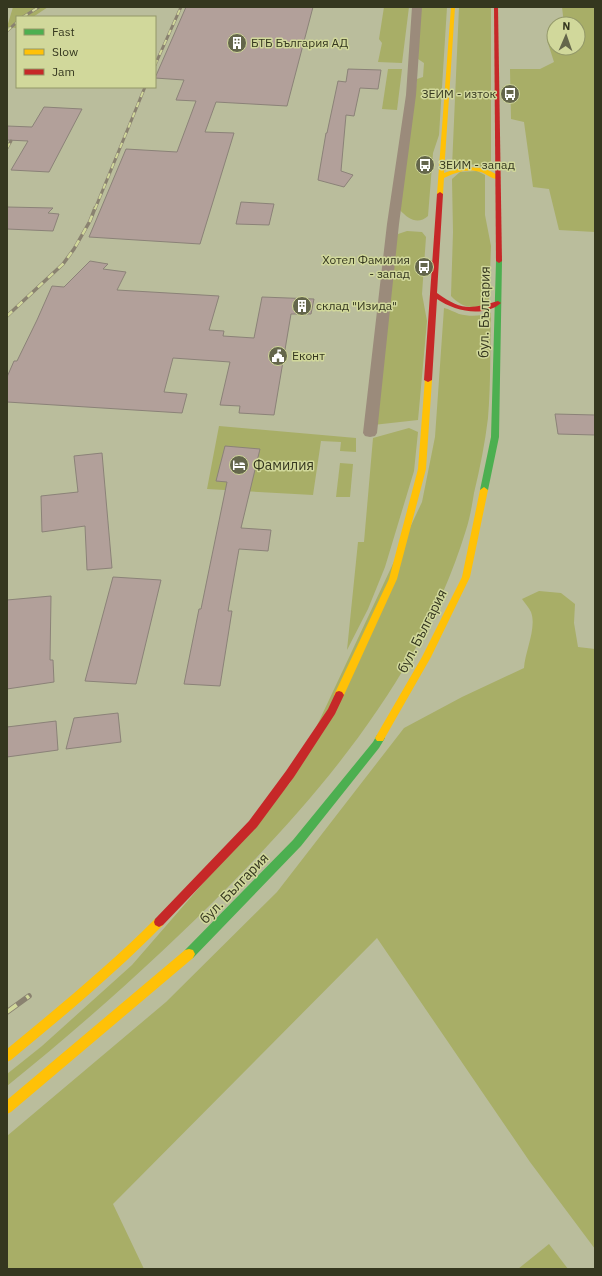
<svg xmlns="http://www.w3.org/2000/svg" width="602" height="1276" viewBox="0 0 602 1276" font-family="'IBM Plex Sans',sans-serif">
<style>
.green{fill:#a8ae67}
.building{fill:#b2a09a;stroke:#8b8278}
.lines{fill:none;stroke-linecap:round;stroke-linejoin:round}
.street{fill:#9b8b7b;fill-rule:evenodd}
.fast{fill:#4caf50;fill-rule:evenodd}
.slow{fill:#ffc107;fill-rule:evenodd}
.jam{fill:#c62828;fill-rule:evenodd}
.rail-far2-casing{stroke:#8a8270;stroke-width:3}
.rail-far1-casing{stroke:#8a8270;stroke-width:3.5}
.rail-casing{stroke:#8a8270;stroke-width:5.5}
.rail-far2{stroke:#d1d89b;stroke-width:2;stroke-dasharray:5.5;stroke-linecap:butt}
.rail-far1{stroke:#d1d89b;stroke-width:2.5;stroke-dasharray:7;stroke-linecap:butt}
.rail{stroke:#d1d89b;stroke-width:4;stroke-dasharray:12;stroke-linecap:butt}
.labels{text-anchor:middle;stroke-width:3;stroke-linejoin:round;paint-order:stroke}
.far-poi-label{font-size:12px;fill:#35371f;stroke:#d1d89b;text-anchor:start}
.street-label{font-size:14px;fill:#35371f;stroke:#d1d89b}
.poi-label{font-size:14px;fill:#35371f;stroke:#d1d89b;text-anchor:start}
</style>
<rect width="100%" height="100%" fill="#babd9c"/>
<!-- green -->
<g class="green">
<path d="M13,7h35l-15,10h-16l-1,11 -9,-1z"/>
<path d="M384,7h25l-7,56 -24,-1 4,-19 -3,-4z"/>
<path d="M421,7h26l-8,128 -6,18 -5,63c-10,9 -20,3 -28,-6l17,-131 6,-2 1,-14 -6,-4z"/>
<path d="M459,7h32v162l-21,-5 -18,3z"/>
<path d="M562,7h33v225l-36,-2 -10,-41 -16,-2 -9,-65 -13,-3 -1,-50h30l14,-7 -7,-22h7v8h24v-24h-14z"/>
<path d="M388,69h14l-5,41 -15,-1z"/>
<path d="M477,171l8,4v40l6,31 -2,55c-13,10 -27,7 -38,-5l2,-64 -1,-53 8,-7z"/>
<path d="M407,231l15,1 4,5 -4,57 5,27 -9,99 -45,5 20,-186 5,-5z"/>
<path d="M444,308c5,1 10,4 15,6 11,3 22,2 32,-1 -1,34 0,70 -3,105 -3,25 -8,50 -14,75 -2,12 -4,25 -8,37 -43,140 -135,252 -236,355 -70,71 -145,138 -223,201v-12l35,-28 90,-81 158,-182 132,-281 13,-65z"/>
<path d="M219,426l137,12v14l-16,-1 1,-9 -20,-1 -8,54 -106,-6z"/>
<path d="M409,428l9,4 -4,39 -29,96 -17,42 -21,41 11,-108h6l9,-104z"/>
<path d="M340,463l13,1 -3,33h-14z"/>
<path d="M539,591l22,2 14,11 -1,19 4,24 17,2v600l-65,-87 -153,-224 -264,266 31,65h-137v-133l159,-134 111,-110 127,-164 58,-31 62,-29c1,-17 13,-40 7,-56 -2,-4 -6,-9 -9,-13z"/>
<path d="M549,1244l19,25h-50z"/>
</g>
<!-- building -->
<g class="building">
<path d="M186,7h127l-26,99 -71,-4 -11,30 29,1 -34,111 -111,-7 37,-88 51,3 19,-51 -20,-1 8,-20 -29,-2z"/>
<path d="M348,69l33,1 -3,19 -18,-1 -6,28 -8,-1 -5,56 12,4 -9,12 -26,-7 8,-47h1l11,-52 8,1z"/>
<path d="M44,107l38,2 -33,63 -38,-2 17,-29 -21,-1v-14l25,1z"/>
<path d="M241,202l33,2 -5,21 -33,-1z"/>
<path d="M7,207l46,1 -5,5 11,1 -6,17 -46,-2z"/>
<path d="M90,261l18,3 -5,5 23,3 -9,18 102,6 -10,34 15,1 -1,5 31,2 8,-41 52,2 -3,15h-20l-17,101 -35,-2 1,-7 -20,-1 10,-43 -57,-4 -9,34 23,2 -5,19 -175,-11v-25l7,-16h3l20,-41 15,-34 12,1z"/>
<path d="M555,414l40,1v20l-37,-1z"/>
<path d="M225,446l35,3 -19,79 30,2 -3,21 -29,-2 -11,62h4l-12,75 -36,-2 15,-75h2l26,-127 -11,-1z"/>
<path d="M102,453l10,115 -25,2 -2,-44 -43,6 -1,-36 37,-4 -4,-36z"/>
<path d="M113,577l48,3 -25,104 -51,-3z"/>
<path d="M51,596l-1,64h3l1,22 -47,7v-89z"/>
<path d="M118,713l3,29 -55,7 8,-31z"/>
<path d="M56,721l2,29 -51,7v-30z"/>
</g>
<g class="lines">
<!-- street -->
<path class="street" d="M412,7h10l-6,88 -17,129 -22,209 -2,3 -5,1 -5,-1 -2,-3 24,-209 19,-129z"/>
<!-- fast -->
<g class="fast">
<path d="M499,259l3,2 -3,176 -11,53 -4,3 -4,-3 11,-53 5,-176z"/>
<path d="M380,734l3,1 2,3 -6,10 -78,98 -108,112 -4,1 -4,-1 -2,-4 2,-4 108,-110 80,-98 4,-7z"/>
</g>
<!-- slow -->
<g class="slow">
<path d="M451,7h4l-11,166c18,-8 42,-9 57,5 -6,4 -14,-4 -20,-6 -13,-4 -25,0 -37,6l-1,16 -3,2 -3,-2z"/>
<path d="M425,378h6l1,2 -6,89 -29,110 -53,116 -2,3h-6l-2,-3 55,-116 29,-110z"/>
<path d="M484,487l4,3 -18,87 -39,80 -48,84h-6l-2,-3 47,-81 40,-80 18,-87z"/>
<path d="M159,917l4,2 1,3 -1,3c-48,49 -100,92 -152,135l-4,2v-13c51,-42 102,-84 148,-130z"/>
<path d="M189,949l4,1 2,4 -2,4 -182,154 -4,2v-14l178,-150z"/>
</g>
<!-- jam -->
<g class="jam">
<path d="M494,7h4l4,254 -3,2 -3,-2z"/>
<path d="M440,192l3,2 -6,99c25,18 33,16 61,8l3,2c-17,15 -47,8 -64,-4l-5,81 -4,2 -4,-2 13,-186z"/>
<path d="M339,691l3,1 2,3 -9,19 -41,63 -37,50 -94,98 -4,2 -4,-2 -1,-3 1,-3 94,-98 37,-50 42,-62 8,-17z"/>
</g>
<!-- rail-far2 casing -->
<g class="rail-far2-casing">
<g id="rail-far2">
<path d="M23,17l16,-10"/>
<path d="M7,31l10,-9"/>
<path d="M155,65l26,-58"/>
<path d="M7,148l4,-7"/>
<path d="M95,209l50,-122"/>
</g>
</g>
<!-- rail-far1 casing -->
<g class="rail-far1-casing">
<path id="rail-far1" d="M7,316l56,-52 11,-15 16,-28 5,-13"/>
</g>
<!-- rail casing -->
<g class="rail-casing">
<path id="rail" d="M7,1012l22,-16"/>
</g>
<!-- rail-far2 -->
<use href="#rail-far2" class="rail-far2"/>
<!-- rail-far1 -->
<use href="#rail-far1" class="rail-far1"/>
<!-- rail -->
<use href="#rail" class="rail"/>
</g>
<!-- icons -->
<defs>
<g id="building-disc" transform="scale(1)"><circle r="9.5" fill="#64664b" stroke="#d1d89b"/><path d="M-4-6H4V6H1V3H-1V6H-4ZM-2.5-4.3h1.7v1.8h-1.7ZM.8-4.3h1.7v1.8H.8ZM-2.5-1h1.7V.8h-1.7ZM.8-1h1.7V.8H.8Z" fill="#fff"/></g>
<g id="bus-disc" transform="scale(1)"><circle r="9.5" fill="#64664b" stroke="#d1d89b"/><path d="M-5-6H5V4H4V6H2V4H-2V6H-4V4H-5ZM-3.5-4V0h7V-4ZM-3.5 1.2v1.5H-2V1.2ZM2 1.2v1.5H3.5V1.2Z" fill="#fff"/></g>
<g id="civic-disc" transform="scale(1)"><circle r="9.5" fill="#64664b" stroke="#d1d89b"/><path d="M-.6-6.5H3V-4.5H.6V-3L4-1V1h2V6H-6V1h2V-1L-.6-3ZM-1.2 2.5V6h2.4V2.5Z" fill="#fff"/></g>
<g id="hotel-disc" transform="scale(1)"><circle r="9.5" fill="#64664b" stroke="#d1d89b"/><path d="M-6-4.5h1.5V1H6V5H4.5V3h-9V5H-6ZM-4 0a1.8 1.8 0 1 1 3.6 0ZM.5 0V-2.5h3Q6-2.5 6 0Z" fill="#fff"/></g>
</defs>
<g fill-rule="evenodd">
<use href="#building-disc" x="237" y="43"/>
<use href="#bus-disc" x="510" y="94"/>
<use href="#bus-disc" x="425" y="165"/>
<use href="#bus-disc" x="424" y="267"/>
<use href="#building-disc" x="302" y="306"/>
<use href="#civic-disc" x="278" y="356"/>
<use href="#hotel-disc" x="239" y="465"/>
</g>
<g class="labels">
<!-- far-poi labels -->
<g class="far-poi-label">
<text x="251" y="47">БТБ България АД</text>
<text x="496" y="98" text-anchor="end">ЗЕИМ - изток</text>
<text x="439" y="169">ЗЕИМ - запад</text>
<text x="410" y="264" text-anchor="end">Хотел Фамилия<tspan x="410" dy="14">- запад</tspan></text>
<text x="316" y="310">склад "Изида"</text>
<text x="292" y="360">Еконт</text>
</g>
<!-- street labels -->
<g class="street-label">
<text transform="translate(484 312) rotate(-89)" y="5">бул. България</text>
<text transform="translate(422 631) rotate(-63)" y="5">бул. България</text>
<text transform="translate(234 888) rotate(-46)" y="5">бул. България</text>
</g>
<!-- poi labels -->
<g class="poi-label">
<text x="253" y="470">Фамилия</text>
</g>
</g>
<!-- border -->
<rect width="602" height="1276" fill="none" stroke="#35371f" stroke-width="16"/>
<!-- legend -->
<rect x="16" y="16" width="140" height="72" fill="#d1d89b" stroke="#939869"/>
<rect x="24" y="29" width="20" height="6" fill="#4caf50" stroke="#939869"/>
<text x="52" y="36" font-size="12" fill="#35371f">Fast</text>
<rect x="24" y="49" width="20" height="6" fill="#ffc107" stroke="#939869"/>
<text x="52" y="56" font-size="12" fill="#35371f">Slow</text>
<rect x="24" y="69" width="20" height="6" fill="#c62828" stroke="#939869"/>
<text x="52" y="76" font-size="12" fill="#35371f">Jam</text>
<!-- north arrow -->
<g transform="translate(566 36) rotate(2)"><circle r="19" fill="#d1d89b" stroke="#939869"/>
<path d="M0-3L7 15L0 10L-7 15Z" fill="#64664b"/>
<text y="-6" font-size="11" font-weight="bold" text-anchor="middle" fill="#35371f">N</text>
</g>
</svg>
